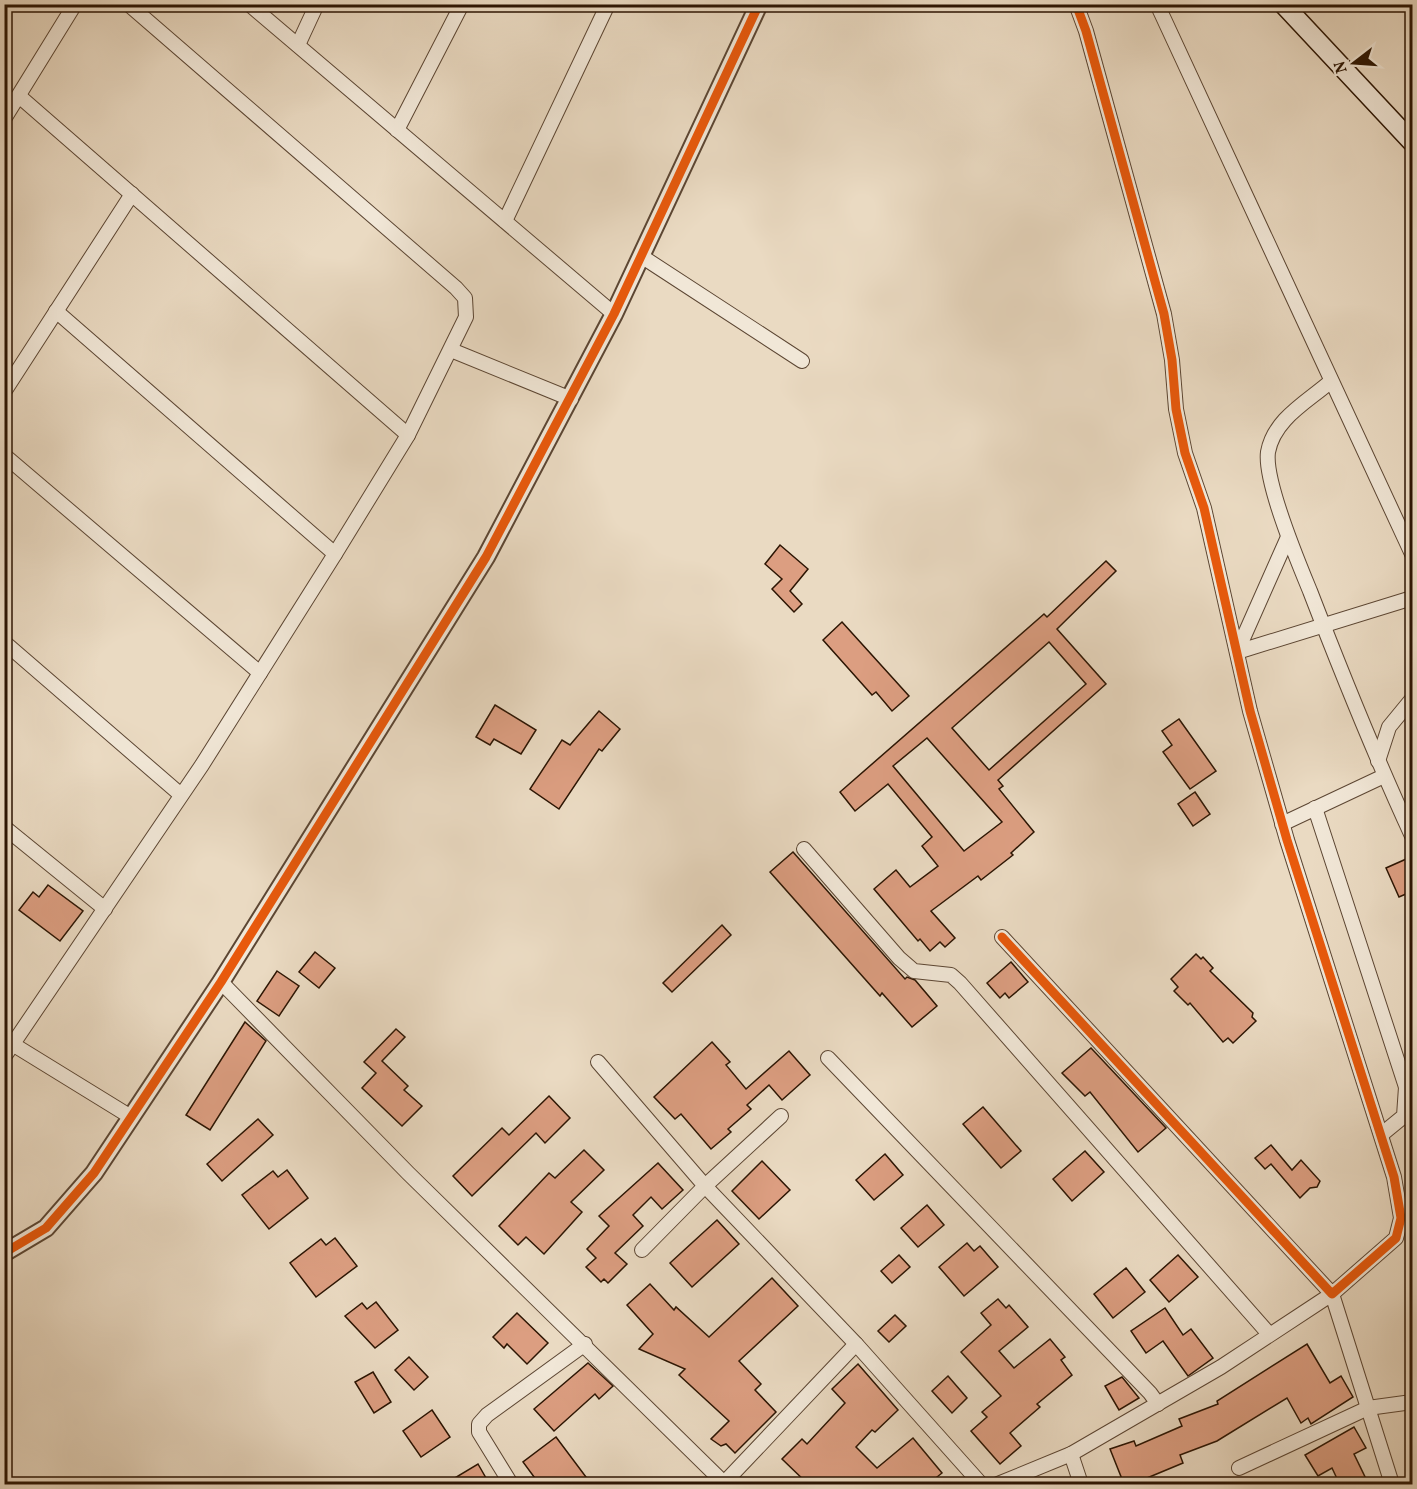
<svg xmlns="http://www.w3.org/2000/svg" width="1417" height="1489" viewBox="0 0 1417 1489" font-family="Vollkorn,serif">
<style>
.building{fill:#dc9e81;stroke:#2c1503;stroke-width:1.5;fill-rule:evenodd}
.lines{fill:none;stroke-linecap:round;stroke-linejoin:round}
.minor-casing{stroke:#5c4633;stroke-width:16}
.tertiary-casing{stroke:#5c4633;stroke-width:20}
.secondary-casing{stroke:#2c1503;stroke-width:21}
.minor{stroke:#f1e7d7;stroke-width:14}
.tertiary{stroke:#f1e7d7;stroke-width:16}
.secondary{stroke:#f1e7d7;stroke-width:18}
.cycleway-casing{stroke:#f1e7d7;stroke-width:13}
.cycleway{stroke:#e8590c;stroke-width:9}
</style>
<rect width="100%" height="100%" fill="#eadac2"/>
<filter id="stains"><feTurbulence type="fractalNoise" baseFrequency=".00333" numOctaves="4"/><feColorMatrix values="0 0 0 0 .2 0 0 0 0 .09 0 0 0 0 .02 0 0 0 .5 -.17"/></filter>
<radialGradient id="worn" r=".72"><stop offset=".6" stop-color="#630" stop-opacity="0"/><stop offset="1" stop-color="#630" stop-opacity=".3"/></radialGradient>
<!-- building -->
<g class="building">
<path d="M780,545l28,24 -18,22 12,13 -8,8 -22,-23 10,-10 -17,-15z"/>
<path d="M1106,561l10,10 -59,58 49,55 -108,96 5,6 -4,3 35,43 -23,21 2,2 -32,25 -3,-4 -47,35 24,27 -10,9 -5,-5 -10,9 -10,-12 -2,2 -44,-52 22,-19 14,17 28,-21 -16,-20 10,-9 -44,-53 -33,27 -15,-19 204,-178 3,3zM1049,642l37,42 -97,86 -37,-42zM927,738l75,84 -38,29 -71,-85z"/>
<path d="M842,622l67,74 -17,15 -16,-19 -4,3 -49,-55z"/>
<path d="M495,705l41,25 -15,24 -27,-15 -4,6 -14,-8z"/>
<path d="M599,711l21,18 -18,22 -3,-2 -40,60 -29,-20 32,-49 8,5z"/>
<path d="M1179,719l37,52 -26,18 -27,-37 9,-7 -10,-14z"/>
<path d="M1195,792l15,22 -17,12 -15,-22z"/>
<path d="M793,852l112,127 2,-2 8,3 22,26 -25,21 -30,-34 -2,3 -110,-124z"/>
<path d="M1413,856v35l-14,6 -13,-29z"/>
<path d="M48,885l35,26 -23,30 -41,-31 14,-18 6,5z"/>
<path d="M722,925l9,10 -59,57 -9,-9z"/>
<path d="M315,952l20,16 -16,20 -20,-16z"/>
<path d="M1196,954l5,5 2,-2 10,11 -3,3 43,42 -1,4 4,4 -23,22 -5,-5 -5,4 -33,-39 -2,2 -14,-14 4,-4 -7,-8z"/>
<path d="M1011,962l17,20 -19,16 -4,-5 -5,5 -13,-15z"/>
<path d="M277,971l22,15 -20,30 -22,-15z"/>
<path d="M245,1022l21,19 -56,89 -24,-15z"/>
<path d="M396,1029l9,8 -23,24 26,25 -4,4 18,16 -20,20 -40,-38 14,-15 -12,-11z"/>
<path d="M712,1042l18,20 -4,3 20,24 43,-38 21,24 -28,25 -13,-15 -22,20 4,4 -23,20 3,3 -20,17 -30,-35 -6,5 -21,-22z"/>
<path d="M1091,1048l75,80 -28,24 -48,-60 -5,4 -23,-23z"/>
<path d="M549,1096l21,22 -25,25 -9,-10 -64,63 -19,-20 49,-48 7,7z"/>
<path d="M983,1107l38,44 -20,17 -38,-44z"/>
<path d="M258,1119l15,16 -51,46 -15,-17z"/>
<path d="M1271,1145l21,25 9,-10 19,21 -3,6 -7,1 -10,10 -29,-34 -6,5 -10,-11z"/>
<path d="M584,1150l20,20 -33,32 11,10 -38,42 -18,-17 -8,8 -19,-19 50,-53 6,5z"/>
<path d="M1085,1151l19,21 -32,29 -19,-22z"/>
<path d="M885,1154l18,21 -29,25 -18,-20z"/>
<path d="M762,1161l28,29 -31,29 -27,-28z"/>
<path d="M658,1163l25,27 -21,19 -11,-12 -18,18 10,11 -28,27 12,11 -19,19 -4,-4 -3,3 -15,-15 10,-9 -9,-9 22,-23 -10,-10z"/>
<path d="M287,1170l21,28 -39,31 -27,-34 31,-24 5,6z"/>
<path d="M927,1205l17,20 -26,22 -17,-19z"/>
<path d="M717,1220l22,24 -47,43 -22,-24z"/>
<path d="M335,1238l22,28 -41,31 -26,-34 31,-24 5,6z"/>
<path d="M967,1243l7,8 6,-5 18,21 -34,29 -25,-29z"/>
<path d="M899,1255l11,12 -18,16 -11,-12z"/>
<path d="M1178,1255l20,22 -29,25 -19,-22z"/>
<path d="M1126,1268l19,24 -32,26 -19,-24z"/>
<path d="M772,1278l26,28 -59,55 22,23 -6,6 21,22 -41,41 -9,-9 -5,2 -10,-7 18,-18 -50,-46 6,-6 -46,-20 14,-15 -26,-29 23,-21 24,26 2,-3 33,30z"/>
<path d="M998,1299l8,9 3,-3 19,22 -29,24 15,17 36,-29 15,18 -4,3 11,15 -35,29 3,3 -30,26 11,13 -21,18 -29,-33 16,-14 -5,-5 19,-16 -40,-44 30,-27 -10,-12z"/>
<path d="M376,1302l22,28 -23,18 -30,-32 17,-13 5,6z"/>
<path d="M1165,1308l18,27 8,-6 22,29 -25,18 -25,-35 -17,12 -15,-22z"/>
<path d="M517,1313l31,30 -21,21 -20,-20 -3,4 -11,-11z"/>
<path d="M895,1315l11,11 -17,16 -11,-11z"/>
<path d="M1307,1344l23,39 11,-7 12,21 -42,27 -3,-6 -7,5 -14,-25 -70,43 -37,14 3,8 -36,15 2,7h-22l-2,-7 -3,1 -12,-30 24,-8 2,5 46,-20 -3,-7 39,-15 -1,-3z"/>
<path d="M409,1357l19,20 -14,13 -19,-20z"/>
<path d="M588,1363l25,23 -14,13 -4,-5 -41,37 -20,-22z"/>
<path d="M858,1364l40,46 -23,22 -3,-2 -16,17 21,21 36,-30 29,35 -15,12h-118l-27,-26 20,-20 5,5 38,-41 -13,-14z"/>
<path d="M373,1372l18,30 -17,11 -19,-31z"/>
<path d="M948,1376l19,22 -15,15 -20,-22z"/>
<path d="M1122,1377l17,21 -20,12 -14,-24z"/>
<path d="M432,1410l18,27 -29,20 -18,-26z"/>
<path d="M1354,1427l12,21 -12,6 15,31h-29l-8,-17 -14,8 -13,-21z"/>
<path d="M556,1437l36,48h-52l-17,-23z"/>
<path d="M478,1464l12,21h-47z"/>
</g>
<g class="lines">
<!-- minor casing -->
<g class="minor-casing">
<g id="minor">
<path d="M249,4l365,310"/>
<path d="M1157,4l255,550"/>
<path d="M298,45l19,-41"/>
<path d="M19,96l389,339"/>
<path d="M4,119l71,-115"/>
<path d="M397,130l65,-126"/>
<path d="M505,221l103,-217"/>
<path d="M641,256l161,105"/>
<path d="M56,311l279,243"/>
<path d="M451,350l120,49"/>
<path d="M1330,382c-23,20 -56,37 -62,70 -4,29 30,110 42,139 32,83 65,165 102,245"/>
<path d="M4,392l128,-198"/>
<path d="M4,455l256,218"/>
<path d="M1288,537l-51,115 175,-54"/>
<path d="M4,642l177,153"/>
<path d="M1378,761l11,-34 23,-28"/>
<path d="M1315,808l91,279"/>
<path d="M1282,824l102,-48"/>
<path d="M4,827l101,82"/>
<path d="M804,849l95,109 15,13 37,4 9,8 309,351"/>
<path d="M1002,937l330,357 64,-56 5,-20 -7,-41 -107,-337 -37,-129 -46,-203 -19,-55 -9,-44 -4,-49 -8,-46 -78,-283 -10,-27"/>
<path d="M221,982l187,191 317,311"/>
<path d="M14,1045l117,72"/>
<path d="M4,1057l198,-292 133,-211 73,-119 58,-118 -1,-19 -9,-10 -328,-284"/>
<path d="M828,1058l322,335 8,11"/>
<path d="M598,1062l107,124 151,158 125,140"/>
<path d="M1382,1134l22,-18 2,-29 6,-13"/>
<path d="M642,1250l63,-64 76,-70"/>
<path d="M1071,1454l10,30"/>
<path d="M1239,1468l129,-60 44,-6"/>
<path d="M724,1483l132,-139"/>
<path d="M511,1484l-32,-52v-8l8,-9 98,-71"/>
<path d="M998,1484l73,-30 150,-87 111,-73 60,190"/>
</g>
</g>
<!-- tertiary casing -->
<g class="tertiary-casing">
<path id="tertiary" d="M4,1253l42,-25 48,-55 127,-191 265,-425 128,-243 145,-310"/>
</g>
<!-- secondary casing -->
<g class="secondary-casing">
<path id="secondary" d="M1283,4l129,138"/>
</g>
<!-- minor -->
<use href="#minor" class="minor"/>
<!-- tertiary -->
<use href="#tertiary" class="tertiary"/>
<!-- secondary -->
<use href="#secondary" class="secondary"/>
<!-- cycleway casing -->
<g class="cycleway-casing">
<g id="cycleway">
<path d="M1002,937l330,357 64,-56 5,-20 -7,-41 -107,-337 -37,-129 -46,-203 -19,-55 -9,-44 -4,-49 -8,-46 -78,-283 -10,-27"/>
<path d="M4,1253l42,-25 48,-55 127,-191 265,-425 128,-243 145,-310"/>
</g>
</g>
<!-- cycleway -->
<use href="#cycleway" class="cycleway"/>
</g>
<!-- margin -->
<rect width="1417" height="1489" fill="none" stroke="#eadac2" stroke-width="24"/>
<rect x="6" y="6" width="1405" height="1477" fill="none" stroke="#2c1503" stroke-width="3"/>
<rect x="12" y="12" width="1393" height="1465" fill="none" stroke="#2c1503" stroke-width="1.5"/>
<!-- north arrow -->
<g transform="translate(1354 63) rotate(253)" stroke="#f1e7d7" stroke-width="4.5" paint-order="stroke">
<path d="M0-4.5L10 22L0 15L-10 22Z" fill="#2c1503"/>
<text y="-9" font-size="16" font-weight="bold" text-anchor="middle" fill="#2c1503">N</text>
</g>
<rect width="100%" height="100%" filter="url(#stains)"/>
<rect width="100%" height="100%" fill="url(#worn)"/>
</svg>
